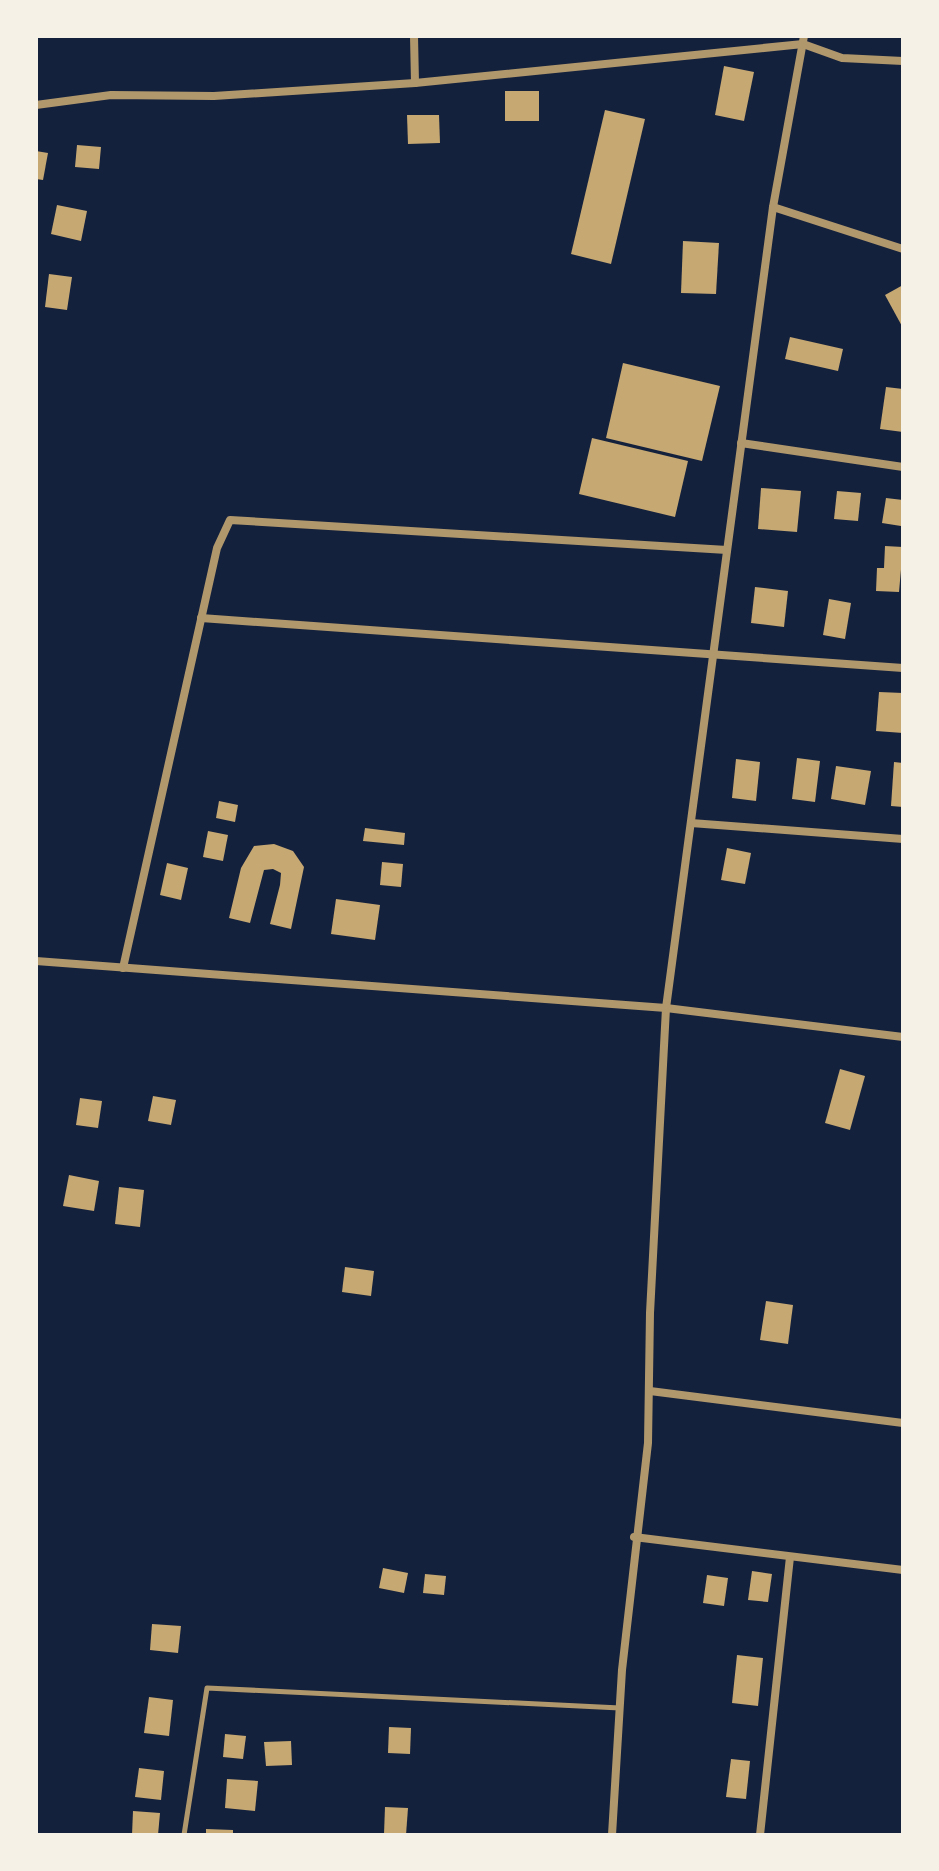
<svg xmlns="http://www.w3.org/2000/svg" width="939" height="1871" viewBox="0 0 939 1871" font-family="'Playfair Display',serif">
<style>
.building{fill:#c6a872}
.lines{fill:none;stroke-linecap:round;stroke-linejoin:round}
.service{stroke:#b1986c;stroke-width:5}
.minor{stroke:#b1986c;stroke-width:8}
</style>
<rect width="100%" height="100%" fill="#14213d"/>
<!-- building -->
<g class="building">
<path d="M724,66l30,6 -10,49 -29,-6z"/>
<rect x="505" y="91" width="34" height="30"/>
<path d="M605,110l40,9 -34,145 -40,-10z"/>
<path d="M407,115h32l1,28 -32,1z"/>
<path d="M77,145l24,2 -2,22 -24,-2z"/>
<path d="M36,151l12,2 -5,27 -7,-1z"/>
<path d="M57,205l30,6 -6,30 -30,-7z"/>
<path d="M683,241l36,2 -3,51 -35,-1z"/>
<path d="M49,274l23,3 -5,33 -22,-3z"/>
<path d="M903,285v43l-18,-33z"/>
<path d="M790,337l53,12 -5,22 -53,-12z"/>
<path d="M623,363l97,23 -18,75 -96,-23z"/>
<path d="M886,387l17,2v43l-23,-3z"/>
<path d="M592,438l96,23 -13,56 -96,-23z"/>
<path d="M761,488l40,3 -4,41 -39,-3z"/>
<path d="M837,491l24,2 -3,28 -24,-2z"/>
<path d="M886,498l17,2 -2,26 -19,-3z"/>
<path d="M885,546l18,1 -4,45 -23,-1 1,-23h7z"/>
<path d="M755,587l33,4 -4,36 -33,-4z"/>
<path d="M829,599l22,4 -6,36 -22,-4z"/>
<path d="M879,692l24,1v40l-27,-2z"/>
<path d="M797,758l23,3 -5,41 -23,-3z"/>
<path d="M736,759l24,3 -4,39 -24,-3z"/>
<path d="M894,762l9,1v44l-12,-1z"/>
<path d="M836,766l35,5 -6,34 -34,-6z"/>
<path d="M219,801l19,4 -3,17 -19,-4z"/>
<path d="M365,828l40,5 -1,12 -41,-4z"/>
<path d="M208,831l20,4 -5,26 -20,-4z"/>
<path d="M274,844l19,7 11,16 -13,62 -21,-5 10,-39 1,-12 -8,-4 -9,1 -14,53 -21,-5 12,-50 13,-22z"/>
<path d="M727,848l24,5 -6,31 -24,-4z"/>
<path d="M382,862l21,2 -2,23 -21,-2z"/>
<path d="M167,863l21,5 -7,32 -21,-5z"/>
<path d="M336,899l44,6 -5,35 -44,-6z"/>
<path d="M840,1069l25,7 -15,54 -25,-7z"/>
<path d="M153,1096l23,4 -5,25 -23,-4z"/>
<path d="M80,1098l22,3 -4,27 -22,-3z"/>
<path d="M69,1175l30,6 -5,30 -31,-5z"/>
<path d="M119,1187l25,3 -4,37 -25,-3z"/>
<path d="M345,1267l29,4 -3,25 -29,-4z"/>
<path d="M766,1301l27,4 -5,39 -28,-4z"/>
<path d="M383,1568l25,5 -4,20 -25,-5z"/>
<path d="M752,1571l20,3 -4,28 -20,-2z"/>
<path d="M425,1574l21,2 -2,19 -21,-2z"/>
<path d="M707,1575l21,3 -4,28 -21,-3z"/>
<path d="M152,1624l29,2 -3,27 -28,-3z"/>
<path d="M737,1655l26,3 -5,48 -26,-3z"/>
<path d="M149,1697l24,3 -4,36 -25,-3z"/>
<path d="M389,1727l22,1 -1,26 -22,-1z"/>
<path d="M225,1734l21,2 -3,23 -20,-2z"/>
<path d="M291,1741l1,24 -26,1 -2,-24z"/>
<path d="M731,1759l19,2 -4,38 -20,-2z"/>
<path d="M139,1768l25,3 -3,29 -26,-3z"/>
<path d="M227,1779l31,2 -3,30 -30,-3z"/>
<path d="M385,1807l23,1 -2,27 -22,-1z"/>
<path d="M133,1811l27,2 -2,22h-26z"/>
<path d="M206,1829l27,1v5h-27z"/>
</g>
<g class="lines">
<!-- service -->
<path class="service" d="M184,1835l23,-147 413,20"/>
<!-- minor -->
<g class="minor">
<path d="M414,36l1,47"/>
<path d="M36,105l75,-10 103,1 201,-13 388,-39 39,14 61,3"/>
<path d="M773,207l130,42"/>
<path d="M741,443l162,24"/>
<path d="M201,618l702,50"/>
<path d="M691,823l212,16"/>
<path d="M36,961l630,47 237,29"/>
<path d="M123,968l94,-420 13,-28 497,30"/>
<path d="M650,1391l253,32"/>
<path d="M634,1537l269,33"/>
<path d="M612,1835l10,-165 26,-227 2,-130 16,-305 107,-801 31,-171"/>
<path d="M760,1835l30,-278"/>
</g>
</g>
<!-- border -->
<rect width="939" height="1871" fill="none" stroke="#f6f1e7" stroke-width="76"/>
</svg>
